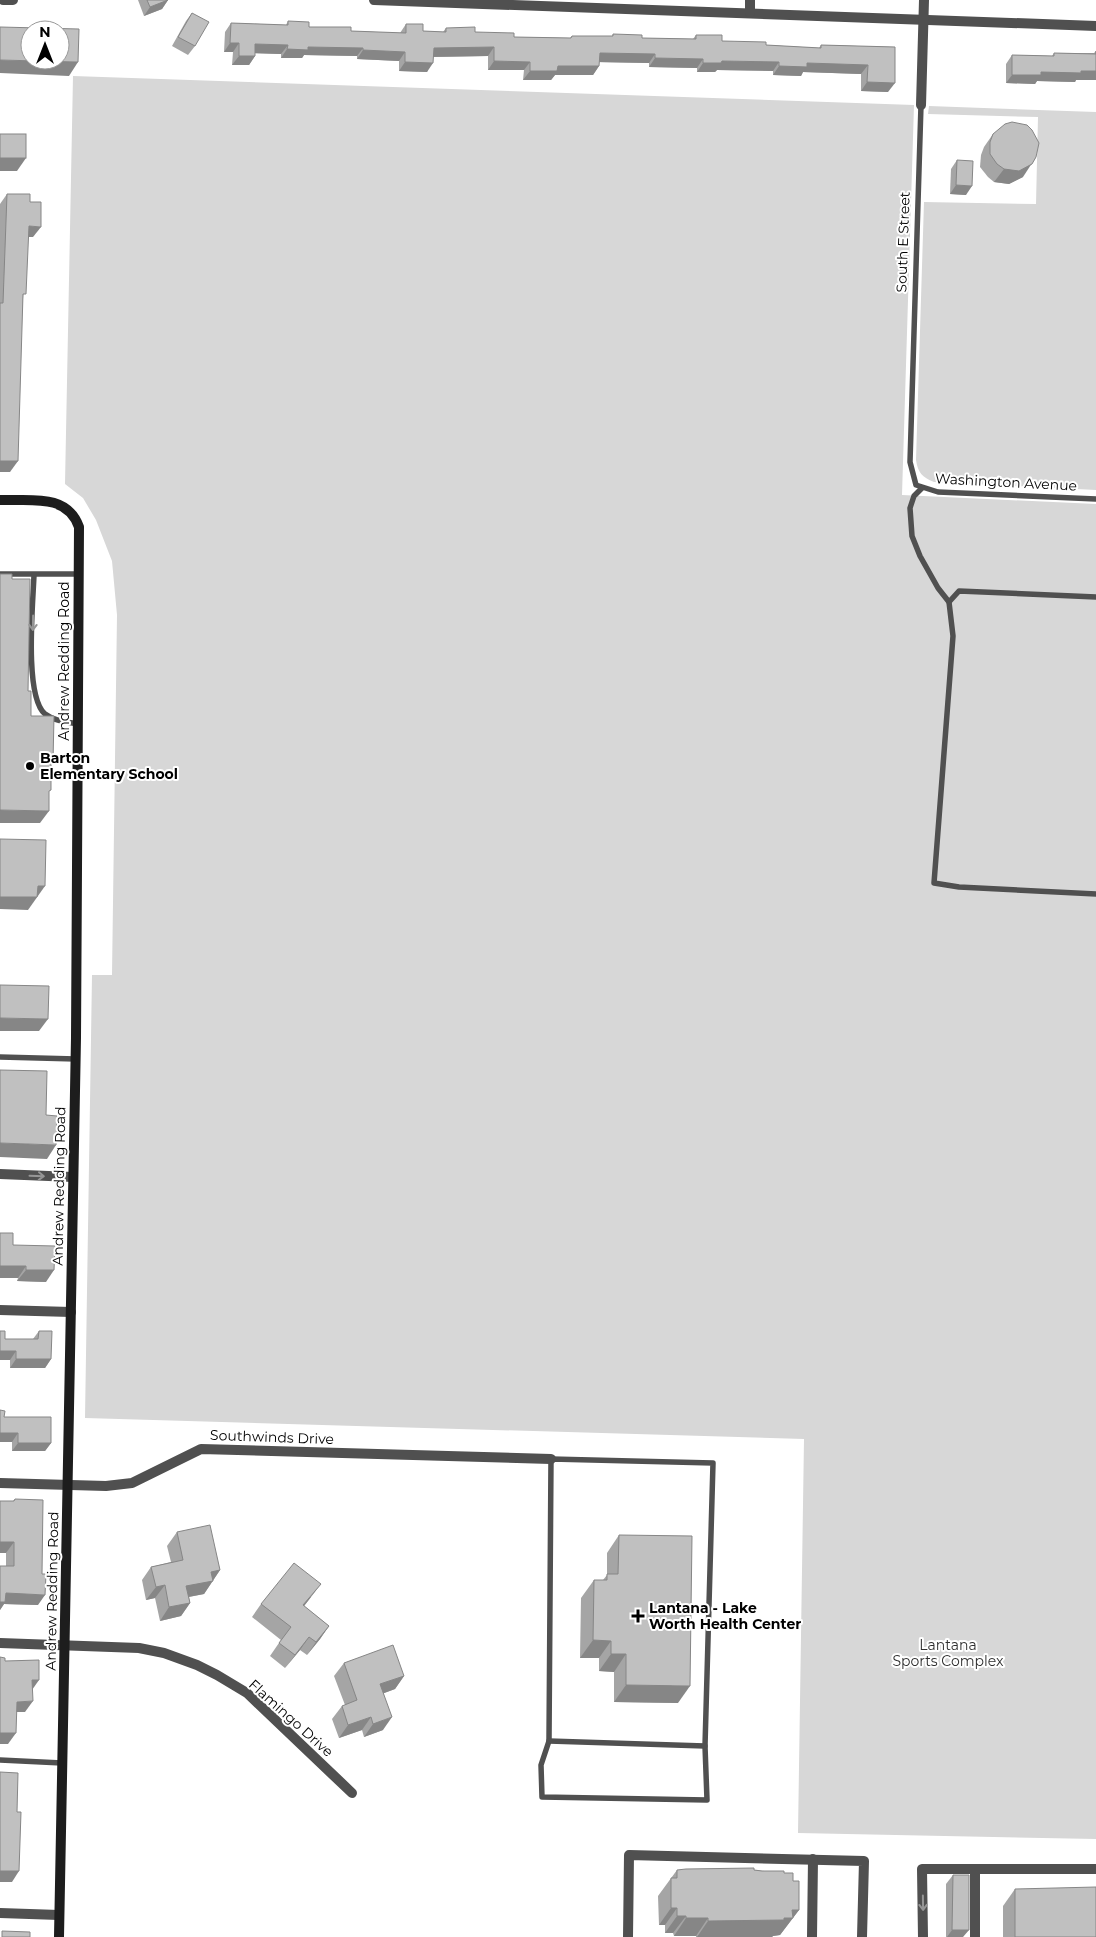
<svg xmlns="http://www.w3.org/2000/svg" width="1096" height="1937" viewBox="0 0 1096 1937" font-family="Montserrat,sans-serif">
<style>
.green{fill:#d7d7d7}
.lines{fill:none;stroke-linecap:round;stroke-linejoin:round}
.lane{stroke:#505050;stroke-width:5.5}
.street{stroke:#505050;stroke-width:10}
.secondary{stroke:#1d1d1d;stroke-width:10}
.wall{fill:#a5a5a5}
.shaded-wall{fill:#868686}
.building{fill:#c0c0c0;stroke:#868686;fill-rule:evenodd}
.oneway{stroke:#969696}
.poi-dot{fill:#000;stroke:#fff;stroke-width:2}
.labels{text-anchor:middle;stroke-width:4;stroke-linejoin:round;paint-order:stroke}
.street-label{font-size:14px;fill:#000;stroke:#fff}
.poi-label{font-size:14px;font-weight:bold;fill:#000;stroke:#fff;text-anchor:start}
.park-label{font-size:14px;fill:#2e2e2e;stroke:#fff}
</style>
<rect width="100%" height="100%" fill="#fff"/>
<!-- green -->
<g class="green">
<path d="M73,76l841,29 -12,390 194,9v1335l-298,-6 6,-394 -719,-21 7,-443h20l5,-360 -5,-54 -16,-41 -13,-22 -18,-14z"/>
<path d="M929,106l167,6v378l-162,-8c-12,-5 -16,-9 -18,-22l8,-258 112,2 2,-87 -110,-3z"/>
</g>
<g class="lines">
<!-- lane -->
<g class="lane">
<path d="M921,105l-11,357 6,23 22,7 158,7"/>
<path d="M922,488l-8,8 -4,12 2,28 8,20 18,32 11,14 4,34 -19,247 25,4 137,7"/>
<path d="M0,574h79"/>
<path d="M34,575c-1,28 -10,121 11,139 9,7 22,8 33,10"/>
<path d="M949,602l10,-11 137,6"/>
<path d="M0,1057l76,2"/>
<path d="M551,1459l162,4 -8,283 2,54 -165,-3 -1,-32 8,-24z"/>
<path d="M549,1741l156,5"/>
<path d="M0,1760l62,3"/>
</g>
<!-- street -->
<g class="street">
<path d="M3,0h10"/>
<path d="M374,0l722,26"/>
<path d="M750,13v-13"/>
<path d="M921,105l3,-105"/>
<path d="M0,1174l73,3"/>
<path d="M0,1310l71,2"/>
<path d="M0,1483l106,3 26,-3 69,-34 350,10"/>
<path d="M0,1643l139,5 25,5 33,12 20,10 30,18 105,100"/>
<path d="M975,1869v68"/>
<path d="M0,1913l59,2"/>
<path d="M628,1937l1,-82 235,6 -2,76"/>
<path d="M812,1937l1,-78"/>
<path d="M923,1937l-1,-68h174"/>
</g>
<!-- secondary -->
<path class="secondary" d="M0,500c30,1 67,-7 79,27l-3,511 -17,899"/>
</g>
<!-- wall -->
<g class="wall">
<path d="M138,0h30l-6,9 -18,7z"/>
<path d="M192,13l3,33 -7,9 -16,-9 14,-25z"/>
<path d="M288,21l21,6 42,4 49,2 6,-9 17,7 20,1 3,-4 68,9 56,1 2,-2h40l1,-2 29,4 51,1 3,-4 26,6 44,4 53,3 2,-3 74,2 -7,45 -27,-1v-17l-58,-2 -2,4 -28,-1v-4l-56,-1 -2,2h-18v-4l-48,-1v-4l-50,-1v4l-6,9h-38l-4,5h-28l1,-10h-36v-14l-55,1 -6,15 -28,-1v-10l-42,-2v-3l-53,-1 -2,3h-21v-4l-26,-1v3l-6,9h-17l1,-13h-9l1,-20 6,-9 55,2z"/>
<path d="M1096,51v29h-20l-1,2 -38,-1 -2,3 -29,-1v-19l6,-9 40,1 2,-3h40z"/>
<path d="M993,134l30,43 -14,7 -15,-2 -6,-5 -8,-10 1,-12 3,-8z"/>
<path d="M957,160l9,35 -16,-1 1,-25z"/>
<path d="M7,194l23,8 3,35h-5l-5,62 -13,173h-10v-268z"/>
<path d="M0,1233l13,12 33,37 -29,-1 1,-3h-18z"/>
<path d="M39,1331l12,28 -6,9h-35v-8l-5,-21h28z"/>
<path d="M4,1417l47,26 -6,8h-33v-9z"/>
<path d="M15,1499l23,106 -34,-1 -4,6v-44h6v-13l7,-52z"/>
<path d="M177,1532l43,38 -16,24 -15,3 1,6 -9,13 -21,5 -5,-23 -9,2 -4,-20 9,-13 20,-5 -4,-16z"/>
<path d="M619,1535l59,168 -64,-1v-30l-15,-1v-13h-19l1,-60 13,-18h9l4,-5v-22z"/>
<path d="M311,1597l-7,9 25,20 -9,13 -13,16 -7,-5 -15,18 -15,-12 11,-16 -29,-23 9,-13z"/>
<path d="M344,1663l60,13 -9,13 -11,4 -1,37 -19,7 -2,-7 -23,8 -7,-19 10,-13 3,-1 -11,-29z"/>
<path d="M677,1870h77l30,3 9,8 6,29 -19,25 -7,1 -1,1h-76v-1h-22l-1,-3h-8v-8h-6l-1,-29z"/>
<path d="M953,1875l10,62h-17v-53z"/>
<path d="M1015,1889l81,48h-93v-31z"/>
</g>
<!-- shaded-wall -->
<g class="shaded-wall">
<path d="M168,0l-6,9 -18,7 6,-9z"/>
<path d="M230,43h9l-6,9h-9z"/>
<path d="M255,44l33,1 -7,9 -32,-1z"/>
<path d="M308,47l55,1 -6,8 -53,-1 -2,3h-21l6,-9z"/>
<path d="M494,47l-6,9 -61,1 7,-9z"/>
<path d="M363,50l42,2 -6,9 -42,-2z"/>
<path d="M600,53l55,1 -6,9 -56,-1z"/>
<path d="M239,56h16l-6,9h-17z"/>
<path d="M655,58l48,1 -6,9 -48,-1z"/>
<path d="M0,60l78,2 -9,14 -69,-3z"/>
<path d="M494,61l36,1 -6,8h-36z"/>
<path d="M722,61l57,1 -6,9 -56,-1 -2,2h-18l6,-9z"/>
<path d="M405,62l28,1 -6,9 -28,-1z"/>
<path d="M807,63l61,2 -7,9 -58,-2 -2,4 -28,-1 6,-9z"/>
<path d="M558,66h41l-6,9h-38l-4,5h-28l7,-9z"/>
<path d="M1081,71h15v9h-20l-1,2 -38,-1 -2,3 -29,-1 6,-8 29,-3z"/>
<path d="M867,82l28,1 -7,9 -27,-1z"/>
<path d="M1036,157l-13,20 -14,7 -15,-2 10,-13z"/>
<path d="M0,158h26l-9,13h-17z"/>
<path d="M956,185l16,1 -6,9 -16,-1z"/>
<path d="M29,226l12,1 -8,10h-12z"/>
<path d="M0,461h18l-8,11h-10z"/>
<path d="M0,810l49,1 -9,12h-40z"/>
<path d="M38,886h7l-17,24 -28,-1v-12z"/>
<path d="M0,1018l48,1 -9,12h-39z"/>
<path d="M0,1143l56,2 -9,14 -47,-2z"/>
<path d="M0,1266h26l-8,12h-18z"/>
<path d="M26,1270h28l-8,12 -29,-1z"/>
<path d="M0,1351h16l-6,9h-10z"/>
<path d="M16,1359h35l-6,9h-35z"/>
<path d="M0,1433h18l-6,9h-12z"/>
<path d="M18,1443h33l-6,8h-33z"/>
<path d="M0,1542h14l-8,11h-6z"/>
<path d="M220,1570l-16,24 -27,5 9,-13 25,-14z"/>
<path d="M321,1584l-10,13 -17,22 9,-14z"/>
<path d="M165,1585l-10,13 -9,2 10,-13z"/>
<path d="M6,1593l39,2 -7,10 -34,-1 -4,6v-8z"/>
<path d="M190,1603l-9,13 -21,5 9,-14z"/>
<path d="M329,1626l-9,13 -13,16 9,-13z"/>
<path d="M309,1637l-9,13 -15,18 10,-13z"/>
<path d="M593,1640l18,1 -12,17h-19z"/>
<path d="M611,1654h15l-12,18 -15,-1z"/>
<path d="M404,1676l-9,13 -24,9 9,-14z"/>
<path d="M32,1680h7l-7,10z"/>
<path d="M626,1685l64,1 -12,17 -64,-1z"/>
<path d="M33,1701l-8,11h-16l8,-10z"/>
<path d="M371,1717l-9,13 -23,8 9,-13z"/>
<path d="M392,1717l-9,13 -19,7 9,-13z"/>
<path d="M0,1733h16l-8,11h-8z"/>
<path d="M0,1871h19l-7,11h-12z"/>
<path d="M671,1908h6l-12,17h-6z"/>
<path d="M792,1910h7l-19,25 -7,1 -1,1h-75l11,-16z"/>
<path d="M677,1916h9l-13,17h-8z"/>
<path d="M686,1918h22l-12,18h-22z"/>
<path d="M952,1930h17l-6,7h-16z"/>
</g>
<!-- building -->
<g class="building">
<path d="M147,0h21l-18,7z"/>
<path d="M192,13l17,9 -14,24 -17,-9z"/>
<path d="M288,21l21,1v5h42v4l55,2v-9h17v7l23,1v-4l29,-1v5l39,1v4l57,1 1,-2h41v-2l29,1v3l54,1v-4h26v6l44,1v3l55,3v-3l74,2v36l-28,-1 1,-17 -61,-2v4l-28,-1v-4l-57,-1 -1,2h-18v-4l-48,-1v-4l-55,-1 -1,13h-41l-1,5h-27v-9l-36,-1v-14l-60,1 -1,15 -28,-1v-10l-42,-2v-2l-55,-1v3l-21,-1 1,-4 -33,-1v12h-16v-13h-9l1,-20 57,2z"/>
<path d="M0,27l79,2 -1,33 -78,-2zM30,30h30v30h-30z"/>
<path d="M1096,51v20h-15v2l-40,-1v3h-29v-20l42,1v-3l42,1z"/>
<path d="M1012,122l15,3 5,5 7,13 -3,14 -4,7 -13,7 -15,-2 -7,-5 -7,-10v-12l3,-8 12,-10z"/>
<rect x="0" y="134" width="26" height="24"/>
<path d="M957,160l16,1 -1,25 -16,-1z"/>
<path d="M7,194h23v8h11v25l-12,-1 -3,68h-3l-5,167h-18v-158h3z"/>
<path d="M0,574h12v5h18l-2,112h3v25h23l-1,46h-2v28l-2,1v20l-49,-1z"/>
<path d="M0,839l46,1 -1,46h-7l-1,11h-37z"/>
<path d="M0,985l49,1 -1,33 -48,-1z"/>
<path d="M0,1070l47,1 -1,44 11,1 -1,29 -56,-2z"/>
<path d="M0,1233h13v12l42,1 -1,24h-28v-4h-26z"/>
<path d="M0,1331h5v8h33l1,-8h13l-1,28h-35v-8h-16z"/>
<path d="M0,1410l5,1 -1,6h47v26h-33v-10h-18z"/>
<path d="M15,1499l28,1 -1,74h4l-1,21 -39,-2 -1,9h-5v-36h14v-24h-14v-41h14z"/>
<path d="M210,1525l10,45 -9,2 2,9 -27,5 4,17 -21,4 -4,-22 -9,2 -5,-20 32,-7 -6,-28z"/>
<path d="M619,1535l73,1 -2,150 -64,-1v-31h-15v-13l-18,-1 1,-60h13v-6h11z"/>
<path d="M294,1563l27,21 -18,21 26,21 -13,16 -7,-5 -14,18 -16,-12 12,-16 -30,-23z"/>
<path d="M393,1645l11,31 -24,8 12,33 -19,7 -2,-7 -23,8 -6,-19 15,-6 -13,-37z"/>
<path d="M0,1657l5,1v3l34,-1v20h-7l1,21 -16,1 -1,31h-16z"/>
<path d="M0,1772l18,1 -1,39h4l-2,59h-19z"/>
<path d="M754,1868v2l8,1h22v2h9v8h6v29h-7l1,8h-9v2l-76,1v-3h-22v-2h-9v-8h-6v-30h6v-8l9,-1z"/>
<path d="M953,1875h16v55h-17z"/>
<path d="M1096,1887v50h-81v-48z"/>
<path d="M2,1931l28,1v5h-28z"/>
</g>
<!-- one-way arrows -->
<defs><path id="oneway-shaft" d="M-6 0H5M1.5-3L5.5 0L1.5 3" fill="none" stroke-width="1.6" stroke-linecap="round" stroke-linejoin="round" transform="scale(1.25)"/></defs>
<g class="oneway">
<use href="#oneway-shaft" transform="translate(33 623) rotate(91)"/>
<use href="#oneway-shaft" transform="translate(37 1176) rotate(2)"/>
<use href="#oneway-shaft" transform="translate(923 1903) rotate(89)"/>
</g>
<!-- markers -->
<g class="poi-dot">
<circle cx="30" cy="766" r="5"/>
<path d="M635.5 1608.5h5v5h5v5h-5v5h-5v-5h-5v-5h5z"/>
</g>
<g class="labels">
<!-- street labels -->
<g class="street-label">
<text transform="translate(903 242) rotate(-88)" y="5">South E Street</text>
<text transform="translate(1006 482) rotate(3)" y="5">Washington Avenue</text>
<text transform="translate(64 661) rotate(-90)" y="5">Andrew Redding Road</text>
<text transform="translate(59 1186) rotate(-89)" y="5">Andrew Redding Road</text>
<text transform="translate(272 1437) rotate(2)" y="5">Southwinds Drive</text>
<text transform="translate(52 1591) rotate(-89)" y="5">Andrew Redding Road</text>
<text transform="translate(291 1718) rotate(42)" y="5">Flamingo Drive</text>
</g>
<!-- poi labels -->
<g class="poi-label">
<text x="40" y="763">Barton<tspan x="40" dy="16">Elementary School</tspan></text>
<text x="649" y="1613">Lantana - Lake<tspan x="649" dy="16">Worth Health Center</tspan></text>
</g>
<!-- park labels -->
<g class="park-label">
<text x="948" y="1650">Lantana<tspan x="948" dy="16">Sports Complex</tspan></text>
</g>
</g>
<!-- north arrow -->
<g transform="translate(45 45)"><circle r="24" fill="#ffffff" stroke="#999999"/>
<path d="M0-4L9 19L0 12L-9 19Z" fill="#000000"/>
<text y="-8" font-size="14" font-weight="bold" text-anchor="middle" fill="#000000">N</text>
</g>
</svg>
